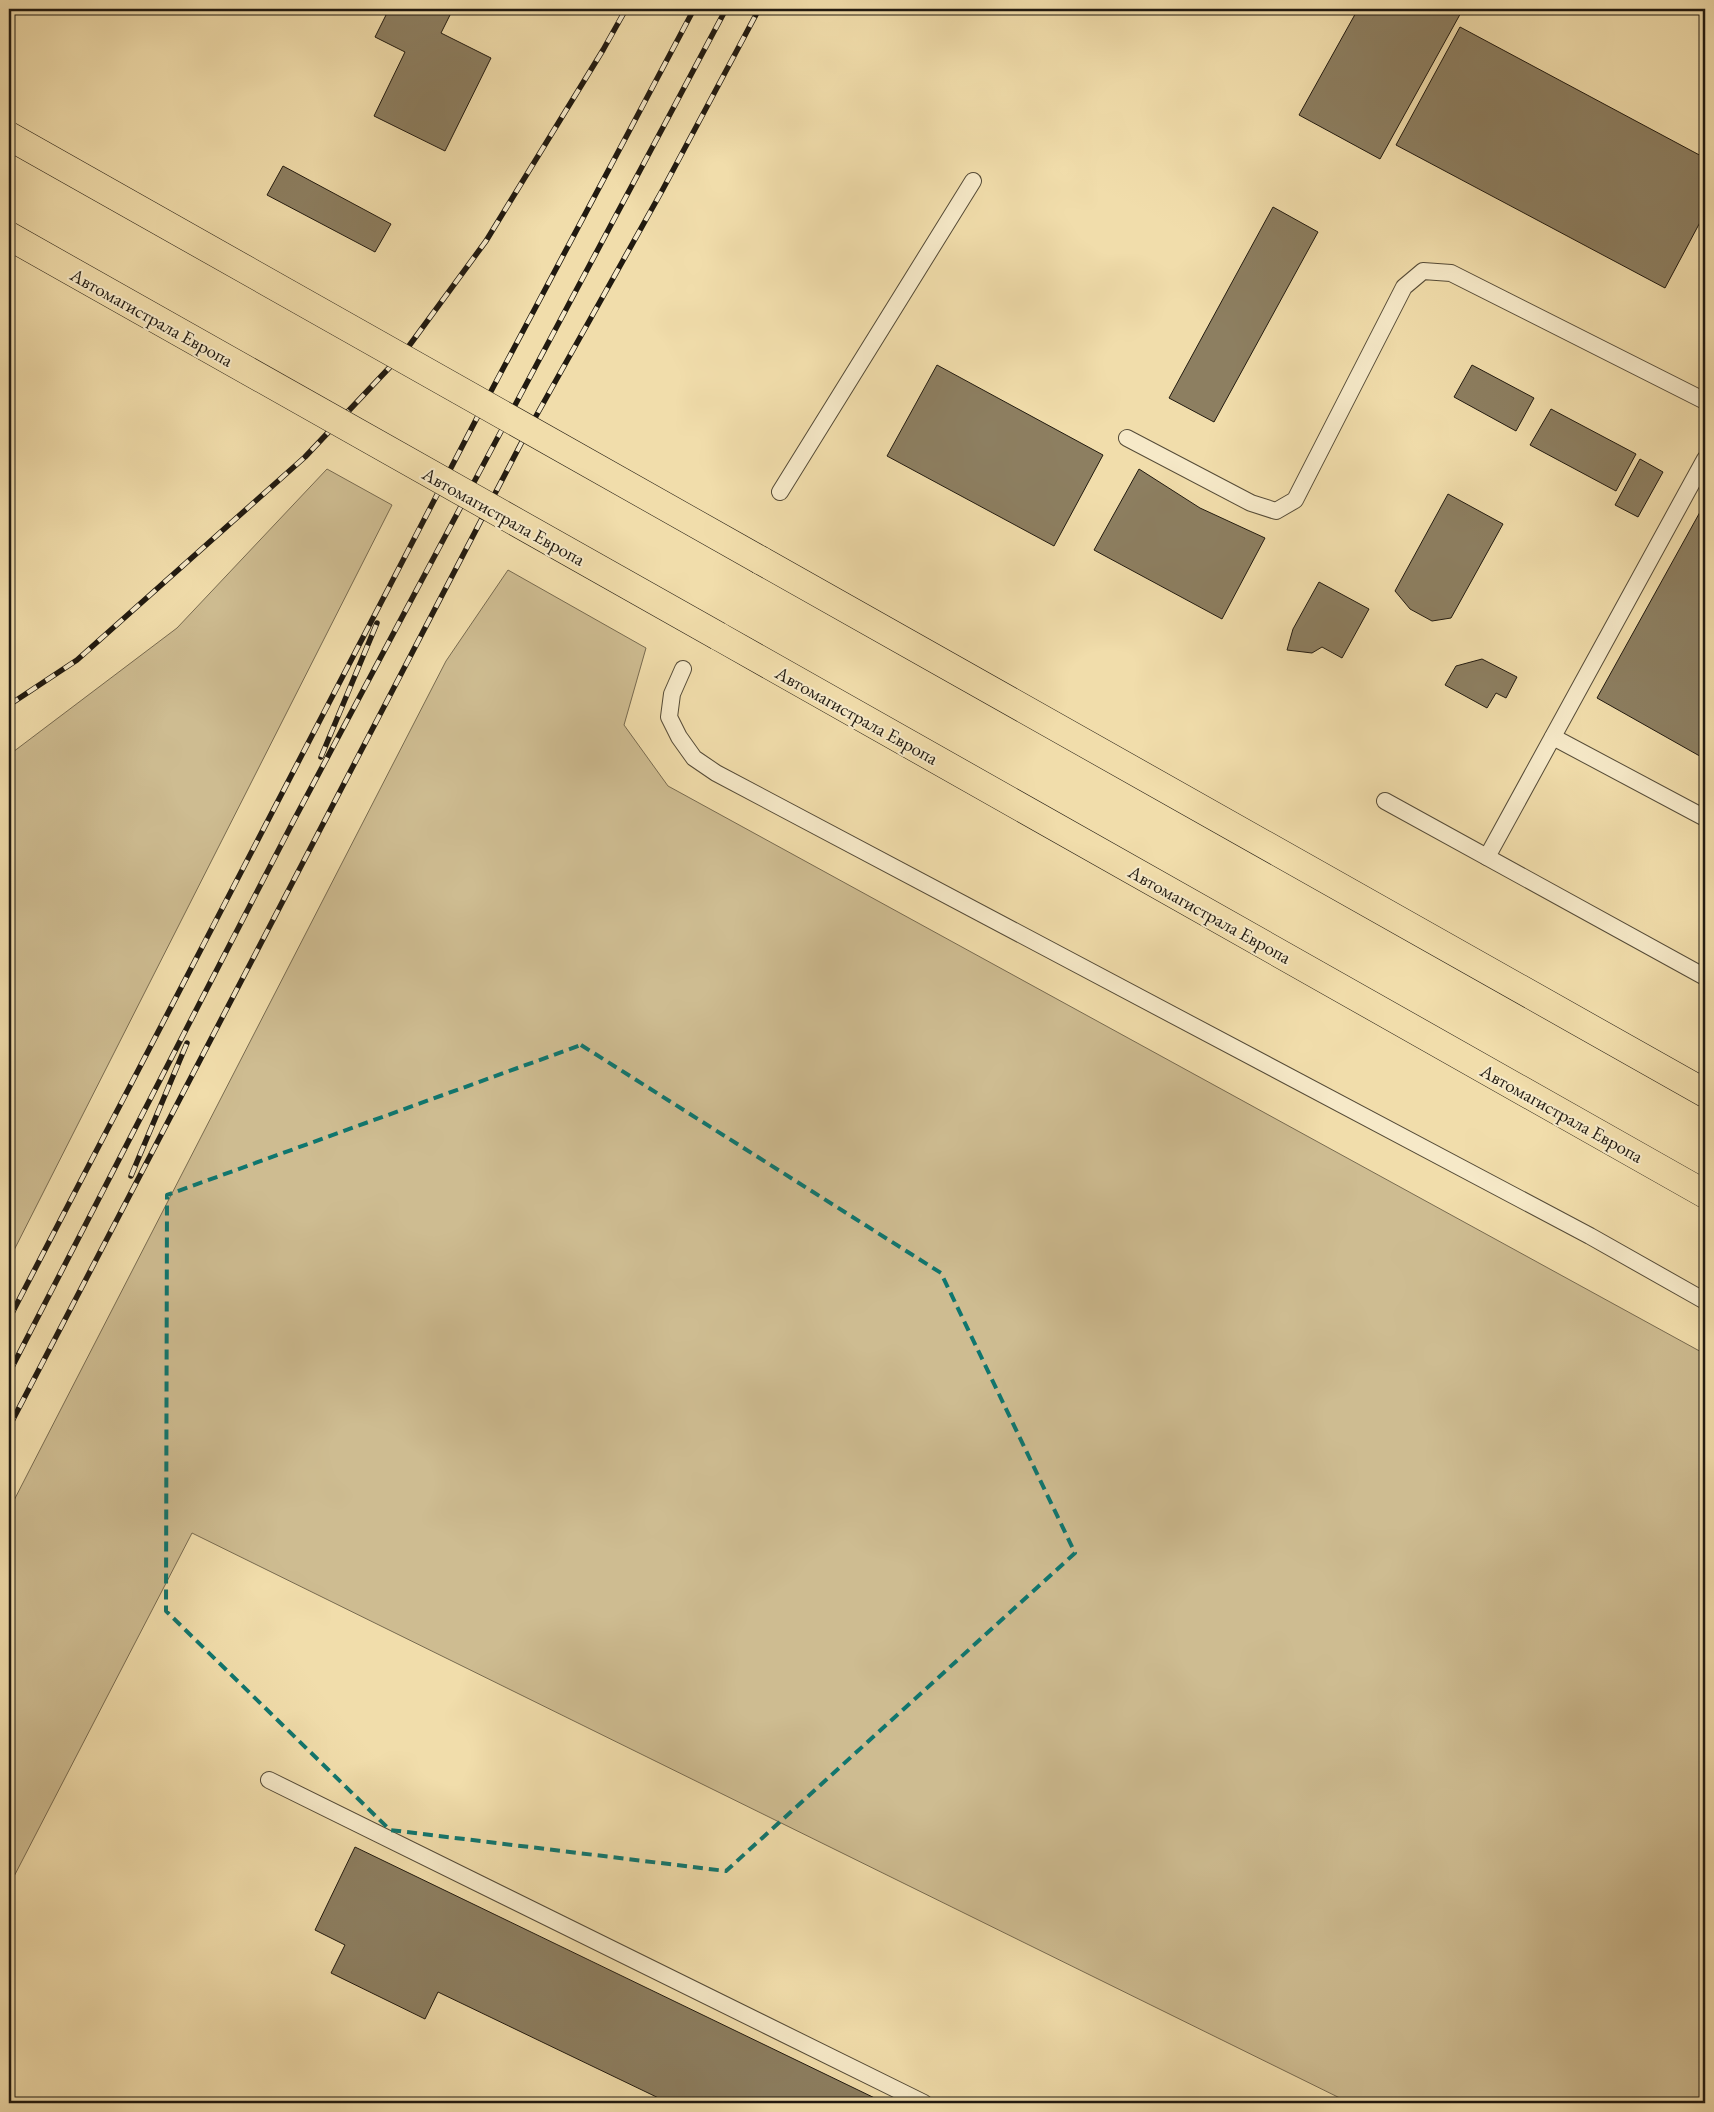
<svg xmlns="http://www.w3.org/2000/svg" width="1714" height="2112" viewBox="0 0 1714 2112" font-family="'EB Garamond',serif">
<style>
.grass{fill:#cebc91;stroke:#786b50}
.building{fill:#8d7f61;stroke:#211a10}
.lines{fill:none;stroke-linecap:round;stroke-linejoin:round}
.service-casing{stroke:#554b37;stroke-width:18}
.motorway-casing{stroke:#211a10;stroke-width:29}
.service{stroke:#f6e9c8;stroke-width:16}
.motorway{stroke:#f1ddab;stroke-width:28}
.rail-casing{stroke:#211a10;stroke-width:5.5}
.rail{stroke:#f6e9c8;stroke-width:4;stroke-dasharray:11;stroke-linecap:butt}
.motorway-bridge-casing{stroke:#211a10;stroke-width:29;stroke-linecap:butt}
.motorway-bridge{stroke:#f1ddab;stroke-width:28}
.marked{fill:none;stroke:#0f766e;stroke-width:4;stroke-dasharray:10 6;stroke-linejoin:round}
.labels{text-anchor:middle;stroke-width:4;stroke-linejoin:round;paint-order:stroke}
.street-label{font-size:19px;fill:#211a10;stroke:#f6e9c8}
</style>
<rect width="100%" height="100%" fill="#f1ddab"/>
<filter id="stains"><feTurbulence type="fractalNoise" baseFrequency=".004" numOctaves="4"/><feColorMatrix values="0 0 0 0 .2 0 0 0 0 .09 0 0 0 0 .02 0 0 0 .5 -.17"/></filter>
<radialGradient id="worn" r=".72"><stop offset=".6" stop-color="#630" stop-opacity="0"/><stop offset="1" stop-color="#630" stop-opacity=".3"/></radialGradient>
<!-- grass -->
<g class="grass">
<path d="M327,469l65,36 -383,755v-505l168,-127z"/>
<path d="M508,570l138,78 -22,77 44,61 1037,568v749h-355l-1158,-570 -183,353v-376l437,-849z"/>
</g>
<!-- building -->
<g class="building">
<path d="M389,9h64l-12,24 50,25 -46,93 -71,-35 31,-64 -30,-15z"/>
<path d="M1358,9h105l-83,150 -81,-44z"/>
<path d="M1460,27l245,131v55l-40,75 -269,-143z"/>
<path d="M283,166l108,58 -16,28 -108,-57z"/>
<path d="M1273,207l45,25 -104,190 -45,-24z"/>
<path d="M937,365l166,90 -49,91 -167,-90z"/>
<path d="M1472,365l62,33 -18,33 -62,-34z"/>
<path d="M1551,409l85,45 -20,37 -86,-46z"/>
<path d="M1640,459l23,13 -25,45 -23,-12z"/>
<path d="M1139,469l61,39 65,30 -43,81 -128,-69z"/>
<path d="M1448,494l55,30 -52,94 -19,3 -22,-12 -15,-18z"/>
<path d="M1705,503v256l-108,-61z"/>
<path d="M1319,582l50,27 -27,49 -20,-11 -10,6 -25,-3 6,-21z"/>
<path d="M1482,659l35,18 -11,21 -10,-5 -9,15 -42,-23 11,-19z"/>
<path d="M355,1847l530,256h-216l-231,-111 -13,27 -94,-46 14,-28 -30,-15z"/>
</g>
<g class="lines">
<!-- service casing -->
<g class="service-casing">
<g id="service">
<path d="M1127,438l124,65 25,8 19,-11 109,-213 19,-16 28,2 254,128"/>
<path d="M780,492l193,-311"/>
<path d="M683,669l-11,25 -3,23 10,20 15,21 22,15 874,463 115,65"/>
<path d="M1553,737l152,81"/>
<path d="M1385,801l320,176"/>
<path d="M1487,857l218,-398"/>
<path d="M269,1780l655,323"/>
</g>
</g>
<!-- motorway casing -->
<g class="motorway-casing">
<g id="motorway">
<path d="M760,560l945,533"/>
<path d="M718,636l987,558"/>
</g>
</g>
<!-- service -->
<use href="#service" class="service"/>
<!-- motorway -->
<use href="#motorway" class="motorway"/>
<!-- rail casing -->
<g class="rail-casing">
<g id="rail">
<path d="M9,705l68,-45 228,-203 101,-107 80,-109 117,-191 23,-41"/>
<path d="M321,757l56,-134"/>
<path d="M131,1176l56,-133"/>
<path d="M9,1319l471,-907 214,-403"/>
<path d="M9,1373l285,-553 432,-811"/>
<path d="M9,1427l517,-993 137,-245 96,-180"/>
</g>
</g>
<!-- rail -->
<use href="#rail" class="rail"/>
<!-- motorway-bridge casing -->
<g class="motorway-bridge-casing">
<g id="motorway-bridge">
<path d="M9,136l751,424"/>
<path d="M9,236l709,400"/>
</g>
</g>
<!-- motorway-bridge -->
<use href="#motorway-bridge" class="motorway-bridge"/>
</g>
<!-- marked area -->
<path class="marked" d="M581,1045l360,228 134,280 -349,318 -336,-41 -224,-219 1,-416z"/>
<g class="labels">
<!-- street labels -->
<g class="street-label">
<text transform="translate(152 317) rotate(29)" y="7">Автомагистрала Европа</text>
<text transform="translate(504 516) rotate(29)" y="7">Автомагистрала Европа</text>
<text transform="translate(857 715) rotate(29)" y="7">Автомагистрала Европа</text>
<text transform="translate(1210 914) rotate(29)" y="7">Автомагистрала Европа</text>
<text transform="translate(1562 1113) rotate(29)" y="7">Автомагистрала Европа</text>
</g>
</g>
<!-- margin -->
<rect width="1714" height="2112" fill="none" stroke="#f1ddab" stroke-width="30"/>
<rect x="10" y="10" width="1694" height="2092" fill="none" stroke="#211a10" stroke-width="2.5"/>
<rect x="15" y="15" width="1684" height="2082" fill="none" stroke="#211a10"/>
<rect width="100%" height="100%" filter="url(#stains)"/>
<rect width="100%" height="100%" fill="url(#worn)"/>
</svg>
